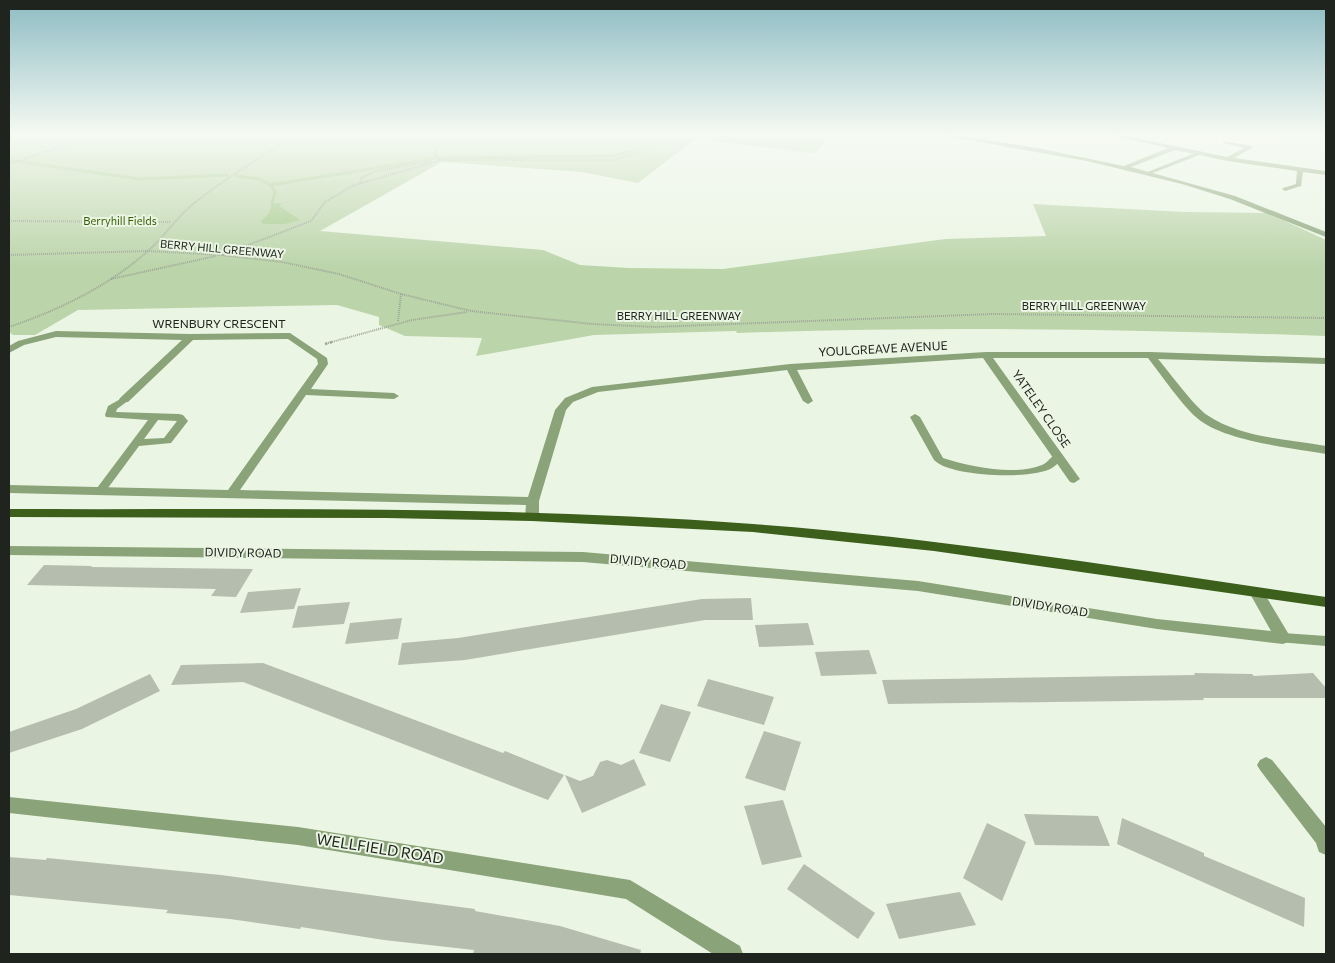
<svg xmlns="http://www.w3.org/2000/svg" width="1335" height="963" viewBox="0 0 1335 963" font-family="Commissioner,sans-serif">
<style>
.green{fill:#bbd4a9}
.water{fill:#a5c88b}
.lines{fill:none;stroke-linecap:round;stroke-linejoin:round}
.stream{stroke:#a5c88b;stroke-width:3}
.building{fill:#b5beae}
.path-far1{stroke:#9ea699;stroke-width:2;stroke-dasharray:1 1;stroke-linecap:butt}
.path{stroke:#9ea699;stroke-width:2.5;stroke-dasharray:2.5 2.5;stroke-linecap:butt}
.service{fill:#8aa378;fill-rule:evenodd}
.minor{fill:#8aa378;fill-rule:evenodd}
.primary{fill:#3d5f1c;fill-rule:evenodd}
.labels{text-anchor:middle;stroke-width:4;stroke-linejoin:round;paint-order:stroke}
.far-park-label{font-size:11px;fill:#345c00;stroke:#ebf5e4}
.far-street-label{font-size:11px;fill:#20241e;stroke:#ebf5e4}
.street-label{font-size:12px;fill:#20241e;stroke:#ebf5e4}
.near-street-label{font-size:15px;fill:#20241e;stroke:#ebf5e4}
</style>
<rect width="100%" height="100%" fill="#ebf5e4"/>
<!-- green -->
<g class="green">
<path d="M9,134h693l-64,49 -56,-11 -140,-10 -122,69 223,19 37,15 49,3 94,1 222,-30 101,-3 -13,-32 151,8 84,1 58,27v96c-196,-7 -392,-10 -589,-3l-1,-2 -142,4 -118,21 6,-18 -77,-2 -26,-11v-8l-42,-12 -259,5 -43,25h-22l-4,-3z"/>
<path d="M721,134h68l39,4 -13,15 -104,-12z"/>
</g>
<!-- water -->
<path class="water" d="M282,203l-3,3 21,14 -15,4h-22l-2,-3 8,-8 3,-9z"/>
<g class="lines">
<!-- stream -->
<g class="stream">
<path d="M438,158l174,-2 24,-6 10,-6"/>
<path d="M9,160l131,19 87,-4"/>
<path d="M237,176l22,3 12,6 166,-27"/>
<path d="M271,185l4,7 -3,12"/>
</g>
</g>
<!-- building -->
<g class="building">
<path d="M44,565l48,1 -1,1 162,2 -17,28 -25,-1 5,-7 -189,-4z"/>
<path d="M301,588l-7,21 -54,4 8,-21z"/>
<path d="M751,598l2,22h-48l-240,40 -67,5 4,-22 56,-5 244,-39z"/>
<path d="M350,602l-6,22 -52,4 6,-22z"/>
<path d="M402,618l-4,21 -53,5 5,-21z"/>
<path d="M808,623l6,22 -55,2 -4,-22z"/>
<path d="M869,650l8,24 -56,2 -6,-24z"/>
<path d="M263,663l240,90 2,-2 59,24 -16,25 -305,-118 -72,3 10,-20z"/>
<path d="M1194,673l58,1 2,2 59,-3 13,15v10h-123l1,2 -316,4 -6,-24 313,-5z"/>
<path d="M150,674l10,17 -78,38 -73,24v-21l67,-23z"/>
<path d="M708,679l66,18 -10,28 -67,-19z"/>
<path d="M661,704l30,8 -21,50 -31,-9z"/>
<path d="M764,731l37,11 -16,49 -40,-13z"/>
<path d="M634,759l12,26 -64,28 -17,-38 15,6 13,-5 7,-14 7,-2 14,5z"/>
<path d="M783,800l19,57 -40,8 -18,-59z"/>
<path d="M1024,814l74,2 12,30 -75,-1z"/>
<path d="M1122,818l82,35v3l101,42 -1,29 -187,-83z"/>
<path d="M987,823l39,19 -24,59 -39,-23z"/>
<path d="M9,857l37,3 1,-2 174,17 254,34v2l85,15 81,24 -1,4h-167l1,-4 -90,-10 -83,-13 -1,2 -70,-10 -64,-6 2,-3 -159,-15z"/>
<path d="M804,864l71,49 -17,26 -71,-50z"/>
<path d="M960,892l16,33 -77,14 -13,-35z"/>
</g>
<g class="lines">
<!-- path-far1 -->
<g class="path-far1">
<path d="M440,160l-6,-7 5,-7 20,-12"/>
<path d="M9,164l90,-30"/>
<path d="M360,184l1,-6 15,-7 56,-10"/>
<path d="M9,221l162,1"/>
<path d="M9,255l139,-4 73,4 61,7 57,12 62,20 70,17 121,13 63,3 337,-13 334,4"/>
<path d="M222,255l89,-34 14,-19 27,-16 89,-26h172l30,-9 23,-17"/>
<path d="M111,279l105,-23"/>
<path d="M398,321l3,-27"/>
<path d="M9,327c50,-17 100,-41 140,-77 17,-15 28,-34 48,-49 32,-25 67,-46 102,-67"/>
<path d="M328,343l84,-23 55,-8"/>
</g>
<!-- path -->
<path class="path" d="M325,344l7,-2"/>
<!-- service -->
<g class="service">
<path d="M1200,151l2,3 -52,20 -5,-1z"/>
<path d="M124,397l5,3 -12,9 -1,3 63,2 4,1 5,6 -17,22 -32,3 -34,46h-8l-2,-2 2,-2 51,-68 -42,-3 -1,-2 3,-9zM158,420l19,1 -13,17 -20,1z"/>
<path d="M915,414l5,3 23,41c28,9 72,18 99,7 7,-3 9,-10 16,-11l5,3c-3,4 -6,8 -11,11 -20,12 -102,9 -118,-8l-24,-43z"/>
<path d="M1283,633l43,3v10l-48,-4 -2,-4 2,-4z"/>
</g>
<!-- minor -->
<g class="minor">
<path d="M935,134h13l89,14 87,18 44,-18 -62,-14h11l110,23 17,-9 -21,-5v-2l29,5v2l-18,10 92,13v4l-23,-3 -2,14 -16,5 -3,-2 1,-1 13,-4 1,-13 -69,-10 -53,-11 -44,17 104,29 91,36v5l-96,-38 -48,-15 -95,-23z"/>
<path d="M56,331l134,3 100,-1 37,25 1,6 -17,25 83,4 5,3 -5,3 -88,-4 -66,95 288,7 27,-87 10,-12 27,-11 198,-23 196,-12h164l176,6v6l-168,-5c12,14 35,46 49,56 34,23 80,24 119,31v8c-34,-6 -103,-13 -129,-36 -16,-14 -35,-42 -49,-60h-155l87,121 -6,4 -4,-1 -87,-124 -186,12 16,31 -5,3 -5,-3 -16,-31 -189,22 -25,10 -7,8 -27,91v16l-7,4 -7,-4 1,-12 -517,-12v-8l219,5 90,-126 -1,-5 -29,-20 -95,1 -65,62h-8l-1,-2 1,-2 62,-58 -126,-3 -32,8 -15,8v-7l9,-5z"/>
<path d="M9,546l574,6 335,29 239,38 114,12 -22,-39 2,-4h10l30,50 -3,4 -5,2 -126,-15 -239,-38 -335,-29 -574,-7z"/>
<path d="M1266,757l6,3 54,67v28l-7,-3 -3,-9 -56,-73 -3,-5 3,-5z"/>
<path d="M9,797l289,30 332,53 110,66 3,8h-30l-87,-55 -328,-54 -289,-32z"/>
</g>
<!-- primary -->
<path class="primary" d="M9,509c248,1 497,-4 744,15 192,14 383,46 573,73v10l-392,-56 -181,-19 -221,-11 -146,-3 -377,-1z"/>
</g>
<!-- sky -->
<linearGradient id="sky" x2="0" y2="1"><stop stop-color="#8dbcc3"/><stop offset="0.5" stop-color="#f6faf3"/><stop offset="1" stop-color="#f6faf3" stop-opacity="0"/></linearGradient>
<rect width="1335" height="269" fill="url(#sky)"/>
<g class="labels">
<!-- far-park labels -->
<g class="far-park-label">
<text x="120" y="225">Berryhill Fields</text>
</g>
<!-- far-street labels -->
<g class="far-street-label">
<text transform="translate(222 249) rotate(5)" y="4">BERRY HILL GREENWAY</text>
<text x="1084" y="310">BERRY HILL GREENWAY</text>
<text x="679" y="320">BERRY HILL GREENWAY</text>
</g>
<!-- street labels -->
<g class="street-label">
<text x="219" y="328">WRENBURY CRESCENT</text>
<text transform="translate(883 349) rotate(-3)" y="4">YOULGREAVE AVENUE</text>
<text transform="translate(1041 409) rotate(55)" y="4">YATELEY CLOSE</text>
<text transform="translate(243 553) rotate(1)" y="4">DIVIDY ROAD</text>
<text transform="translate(648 562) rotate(5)" y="4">DIVIDY ROAD</text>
<text transform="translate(1050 607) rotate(9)" y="4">DIVIDY ROAD</text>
</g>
<!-- near-street labels -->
<g class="near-street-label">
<text transform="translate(380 849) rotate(9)" y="5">WELLFIELD ROAD</text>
</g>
</g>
<!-- border -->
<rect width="1335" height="963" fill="none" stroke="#20241e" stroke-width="20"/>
</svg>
